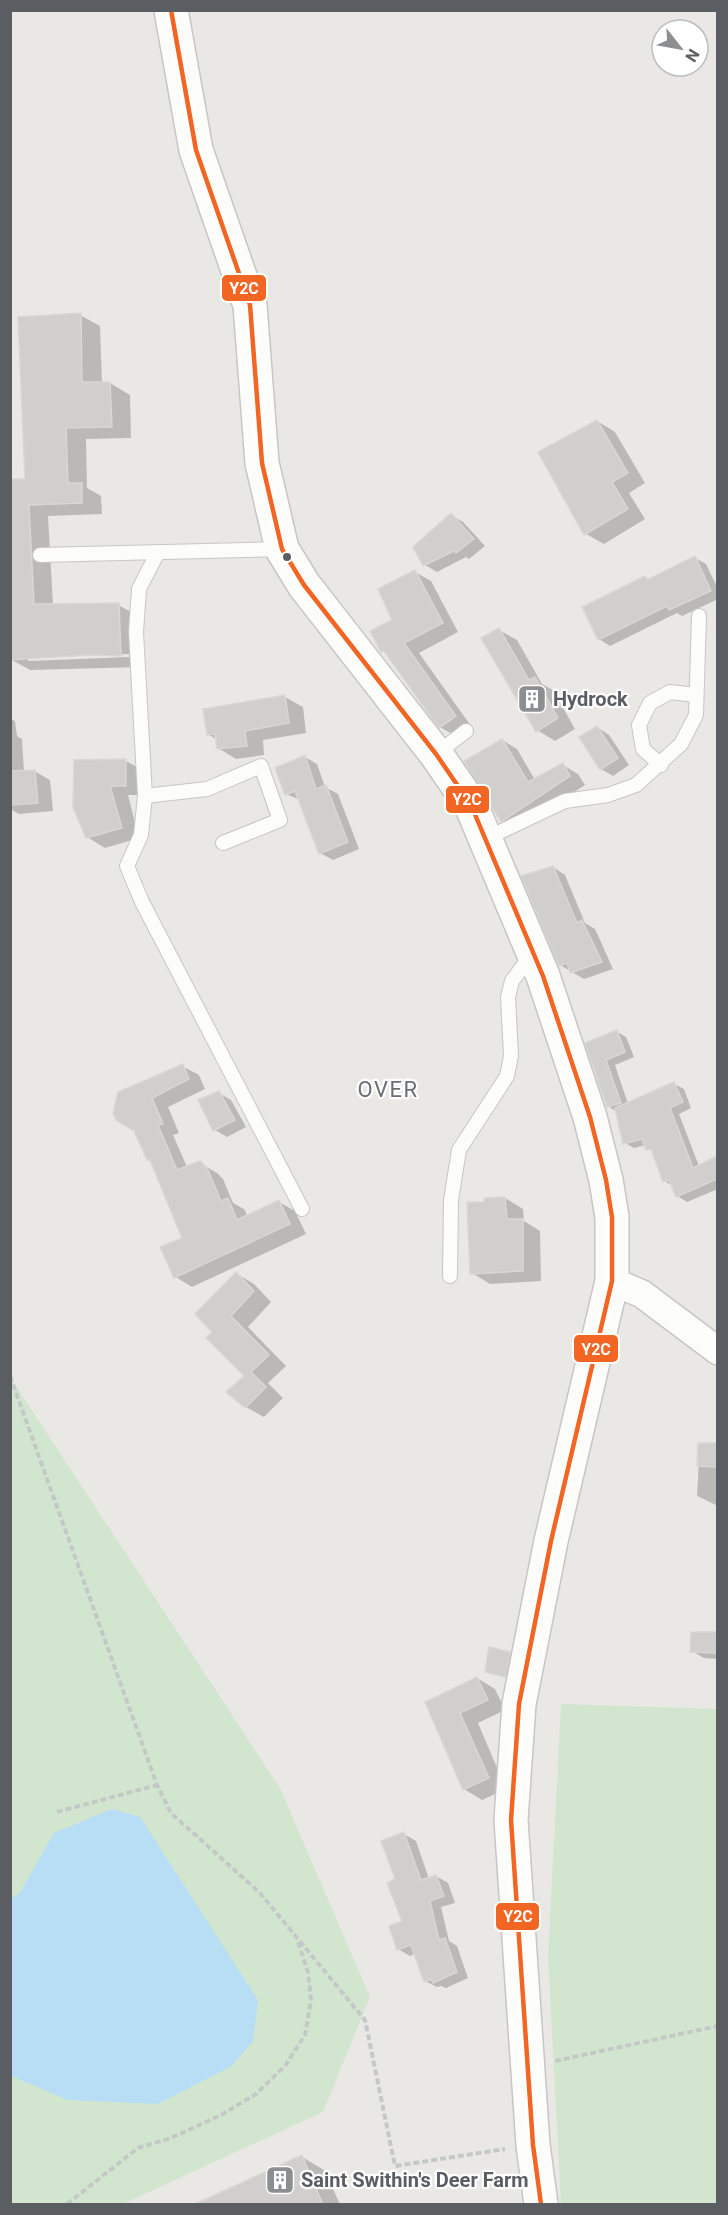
<svg xmlns="http://www.w3.org/2000/svg" width="728" height="2215" viewBox="0 0 728 2215" font-family="Roboto,sans-serif">
<style>
.green{fill:#d2e6cf}
.water{fill:#b7def5}
.shadow{fill:#0003;fill-rule:evenodd}
.building{fill:#d0cfcd;stroke:#d8d7d4;stroke-width:1.5}
.lines{fill:none;stroke-linecap:round;stroke-linejoin:round}
.service-casing{stroke:#c6c6c6;stroke-width:16}
.minor-casing{stroke:#c6c6c6;stroke-width:30}
.tertiary-casing{stroke:#c6c6c6;stroke-width:36}
.path{stroke:#c4c9c7;stroke-width:4;stroke-dasharray:6 3;stroke-linecap:butt}
.service{stroke:#fcfcfb;stroke-width:14}
.minor{stroke:#fcfcfb;stroke-width:27}
.tertiary{stroke:#fcfcfb;stroke-width:33}
.bus-1-casing{stroke:#fff;stroke-width:9}
.bus-1{stroke:#f26522;stroke-width:4.5}
.bus-dot{fill:#5a5d62;stroke:#fff;stroke-width:2}
.labels{text-anchor:middle;stroke-width:4.5;stroke-linejoin:round;paint-order:stroke}
.poi-label{font-size:20px;font-weight:bold;fill:#5a5d62;stroke:#fff;text-anchor:start}
.quarter-label{font-size:22px;letter-spacing:1.5px;fill:#6b6f74;stroke:#fff}
.line-badge{stroke:#fff;stroke-width:2}
.badge-label{font-size:16px;text-anchor:middle;font-weight:bold;fill:#fff}
</style>
<rect width="100%" height="100%" fill="#e9e8e4"/>
<!-- green -->
<g class="green">
<path d="M10,1377l270,411 90,209 -47,115 -200,92h-112z"/>
<path d="M561,1704l156,5v495h-156l-13,-247z"/>
</g>
<!-- water -->
<path class="water" d="M112,1809l28,8 118,183 -5,41 -21,25 -74,38 -90,-4 -57,-24v-178l8,-4 35,-61z"/>
<!-- shadow -->
<g class="shadow">
<path d="M80,315l20,11 2,57h8l20,12 1,43 -45,1 1,49 14,8 1,18 -54,2 5,89h65l20,11 3,51 -111,3 -20,-11 17,-174zM129,654v3l-101,4v-3z"/>
<path d="M597,421l18,11 30,51 -16,10 16,26 -41,25 -18,-10z"/>
<path d="M451,515l12,7 22,24 -16,13 -3,-2 -29,15 -12,-7 -10,-17z"/>
<path d="M695,558l11,6 12,25v10l-36,17 -5,-3 -67,33 -11,-7 46,-62 4,3z"/>
<path d="M415,572l16,9 27,51 -39,21 52,73 -15,10 -16,-9 -52,-73 -6,-3z"/>
<path d="M499,630l18,10 25,44 11,6 22,39 -20,12 -18,-11z"/>
<path d="M285,697l18,10 3,26 -43,7 1,15 -28,4 -18,-11 -1,-8 -9,-6z"/>
<path d="M10,718l5,3 2,15 5,3 2,33 10,-1 16,9 3,31 -34,3 -9,-5z"/>
<path d="M597,727l12,8 20,30 -16,11 -12,-7z"/>
<path d="M502,740l15,9 18,31 28,-15 15,9 7,11 -68,44 -15,-9z"/>
<path d="M305,757l12,7 8,23 13,7 21,55 -26,11 -13,-7 -20,-53 -14,-6z"/>
<path d="M126,761l18,10v24h-16l11,43 -34,10 -18,-11 -13,-30z"/>
<path d="M553,867l12,8 20,48 10,6 18,40 -29,10 -24,-14z"/>
<path d="M616,1031l10,6 8,20 -19,8 13,39 46,-20 10,5 7,19 -12,6 20,52 19,-7v30l-31,13 -10,-6 -4,-10 -9,-5 -10,-28 -8,-8 -12,3 -9,-5 -8,-31 -9,-6 -21,-63z"/>
<path d="M182,1066l17,9 6,14 -37,18 11,26 -6,2 14,32 13,-4 17,10 6,6 10,24 11,6 4,8 31,-15 16,9 11,23 -114,53 -16,-10 -14,-29 22,-9 -32,-77 -3,-3 -13,-29 -19,-11z"/>
<path d="M219,1093l12,7 15,27 -19,10 -12,-7z"/>
<path d="M505,1198l18,11 1,12 16,10 1,50 -51,3 -18,-11 13,-69z"/>
<path d="M237,1274l17,10 17,18 -23,25 38,39 -18,17 15,15 -19,19 -18,-10v-31l-31,-44z"/>
<path d="M700,1444l18,1v61l-21,-10z"/>
<path d="M692,1633l26,1v25l-14,-1 -12,-7z"/>
<path d="M510,1653l5,3 -4,23 -25,-7z"/>
<path d="M477,1678l18,11 10,21 -27,13 28,66 -24,11 -18,-11 -37,-87z"/>
<path d="M404,1834l12,7 13,38 7,-3 12,7 7,20 -14,4 8,34 8,5 11,32 -22,10 -5,-2 -4,1 -12,-6 -9,-28 -6,3 -12,-7 6,-27 -7,-42z"/>
<path d="M302,2157l22,13 16,34h-144z"/>
</g>
<!-- building -->
<g class="building">
<path d="M81,313l1,69h28l2,45 -46,1 2,55h14v20l-53,2 5,99 85,-1 2,53 -33,-1 -78,5v-181h15l-7,-162z"/>
<path d="M597,420l31,53 -16,9 16,27 -44,26 -46,-83z"/>
<path d="M451,513l23,26 -18,14 -2,-2 -31,15 -10,-19z"/>
<path d="M695,556l16,35 -42,19 -2,-4 -69,34 -16,-33 63,-31 2,4z"/>
<path d="M415,570l28,53 -39,20 52,73 -17,12 -55,-77 -3,1 -11,-21 22,-11 -14,-31z"/>
<path d="M499,628l30,52 6,-3 23,41 -22,14 -55,-94z"/>
<path d="M285,695l4,28 -44,8 2,15 -30,3 -2,-15 -8,1 -4,-26z"/>
<path d="M597,726l21,32 -18,12 -21,-33z"/>
<path d="M502,739l26,43 35,-19 7,13 -69,46 -37,-61z"/>
<path d="M305,755l11,34 10,-4 22,57 -29,12 -24,-63 -10,4 -10,-27z"/>
<path d="M126,759v27h-16l12,42 -36,10 -13,-31 1,-47z"/>
<path d="M35,770l3,33 -28,2v-34z"/>
<path d="M553,866l24,57 5,-3 20,42 -32,11 -3,-10 -8,3 -38,-90z"/>
<path d="M617,1030l8,22 -19,8 15,43 -14,4 -22,-64z"/>
<path d="M183,1064l6,15 -37,19 11,26 -5,1 19,45 23,-9 7,7 14,33 7,-3 9,22 42,-20 11,24 -116,54 -14,-31 22,-9 -32,-78h-3l-13,-29 -18,-11 -3,-7 5,-21z"/>
<path d="M674,1082l9,20 -13,6 23,60 24,-12v23l-41,18 -7,-17 -6,2 -12,-33 -5,1 -4,-11 -19,5 -8,-36z"/>
<path d="M219,1091l16,29 -22,11 -15,-31z"/>
<path d="M505,1197l2,22h16v52l-53,3 -3,-72h17l1,-4z"/>
<path d="M236,1272l18,19 -23,25 38,39 -18,17 15,15 -21,21 -19,-16 18,-16 -38,-38 6,-6 -17,-18z"/>
<path d="M698,1443h19v24l-20,-1z"/>
<path d="M691,1632h26v21l-27,-1z"/>
<path d="M489,1647l21,5 -5,25 -20,-5z"/>
<path d="M477,1677l11,23 -28,13 29,65 -26,12 -38,-88z"/>
<path d="M404,1832l17,48 15,-5 8,21 -14,5 9,39 6,-2 12,34 -24,11 -2,-4 -7,3 -13,-37 -14,5 -8,-24 13,-5 -15,-38 8,-4 -14,-38z"/>
<path d="M302,2155l21,50h-130z"/>
</g>
<g class="lines">
<!-- service casing -->
<g class="service-casing">
<g id="service">
<path d="M158,552l-19,37 -3,43 9,164 -4,39 -14,31 15,36 160,307"/>
<path d="M40,555l242,-6"/>
<path d="M436,754l30,-23"/>
<path d="M661,765l-18,-16 -4,-24 11,-22 20,-11 25,3"/>
<path d="M145,796l62,-7 54,-23 19,54 -57,23"/>
<path d="M485,839l80,-38 43,-6 28,-10 45,-41 15,-29 3,-99"/>
<path d="M450,1276l1,-76 8,-50 48,-74 4,-20 -3,-59 4,-16 20,-27"/>
</g>
</g>
<!-- minor casing -->
<g class="minor-casing">
<path id="minor" d="M612,1281l30,13 76,57"/>
</g>
<!-- tertiary casing -->
<g class="tertiary-casing">
<path id="tertiary" d="M171,10l25,140 54,155 12,158 20,86 22,36 132,169 35,51 72,171 47,141 16,63 6,37v64l-61,260 -32,163 -8,116 22,325 8,59"/>
</g>
<!-- path -->
<g class="path">
<path d="M10,1376l147,409 14,28 89,80 105,127 30,146 110,-17"/>
<path d="M57,1812l100,-27"/>
<path d="M555,2061l163,-35"/>
<path d="M67,2204l71,-56 33,-10 50,-23 35,-21 29,-28 20,-31 6,-35 -3,-28 -10,-30"/>
</g>
<!-- service -->
<use href="#service" class="service"/>
<!-- minor -->
<use href="#minor" class="minor"/>
<!-- tertiary -->
<use href="#tertiary" class="tertiary"/>
<!-- bus-1 casing -->
<g class="bus-1-casing">
<path id="bus-1" d="M171,10l25,140 54,155 12,158 20,86 22,36 132,169 35,51 72,171 47,141 16,63 6,37v64l-61,260 -32,163 -8,116 22,325 8,59"/>
</g>
<!-- bus-1 -->
<use href="#bus-1" class="bus-1"/>
</g>
<!-- icons -->
<defs>
<g id="building-square" transform="scale(1.5)"><rect x="-9" y="-9" width="18" height="18" rx="4" fill="#8c8e90" stroke="#fff"/><path d="M-4-6H4V6H1V3H-1V6H-4ZM-2.5-4.3h1.7v1.8h-1.7ZM.8-4.3h1.7v1.8H.8ZM-2.5-1h1.7V.8h-1.7ZM.8-1h1.7V.8H.8Z" fill="#fff"/></g>
</defs>
<g fill-rule="evenodd">
<use href="#building-square" x="532" y="699"/>
<use href="#building-square" x="280" y="2180"/>
</g>
<!-- markers -->
<circle class="bus-dot" cx="287" cy="557" r="5"/>
<g class="labels">
<!-- poi labels -->
<g class="poi-label">
<text x="553" y="706">Hydrock</text>
<text x="301" y="2187">Saint Swithin's Deer Farm</text>
</g>
<!-- quarter labels -->
<g class="quarter-label">
<text x="388" y="1097">OVER</text>
</g>
</g>
<g class="line-badge">
<rect x="221" y="274" width="46" height="28" rx="6" fill="#f26522"/>
<rect x="445" y="785" width="45" height="29" rx="6" fill="#f26522"/>
<rect x="573" y="1334" width="46" height="29" rx="6" fill="#f26522"/>
<rect x="495" y="1902" width="45" height="29" rx="6" fill="#f26522"/>
</g>
<g class="badge-label">
<text x="244" y="294">Y2C</text>
<text x="467" y="805">Y2C</text>
<text x="596" y="1355">Y2C</text>
<text x="518" y="1922">Y2C</text>
</g>
<!-- border -->
<rect width="728" height="2215" fill="none" stroke="#5a5d62" stroke-width="24"/>
<!-- north arrow -->
<g transform="translate(680 48) rotate(121)"><circle r="28" fill="#ffffff" stroke="#bdbec0" stroke-width="1.5"/>
<path d="M0-4.5L10 22L0 15L-10 22Z" fill="#8c8e90"/>
<text y="-9" font-size="16" font-weight="bold" text-anchor="middle" fill="#5a5d62">N</text>
</g>
</svg>
